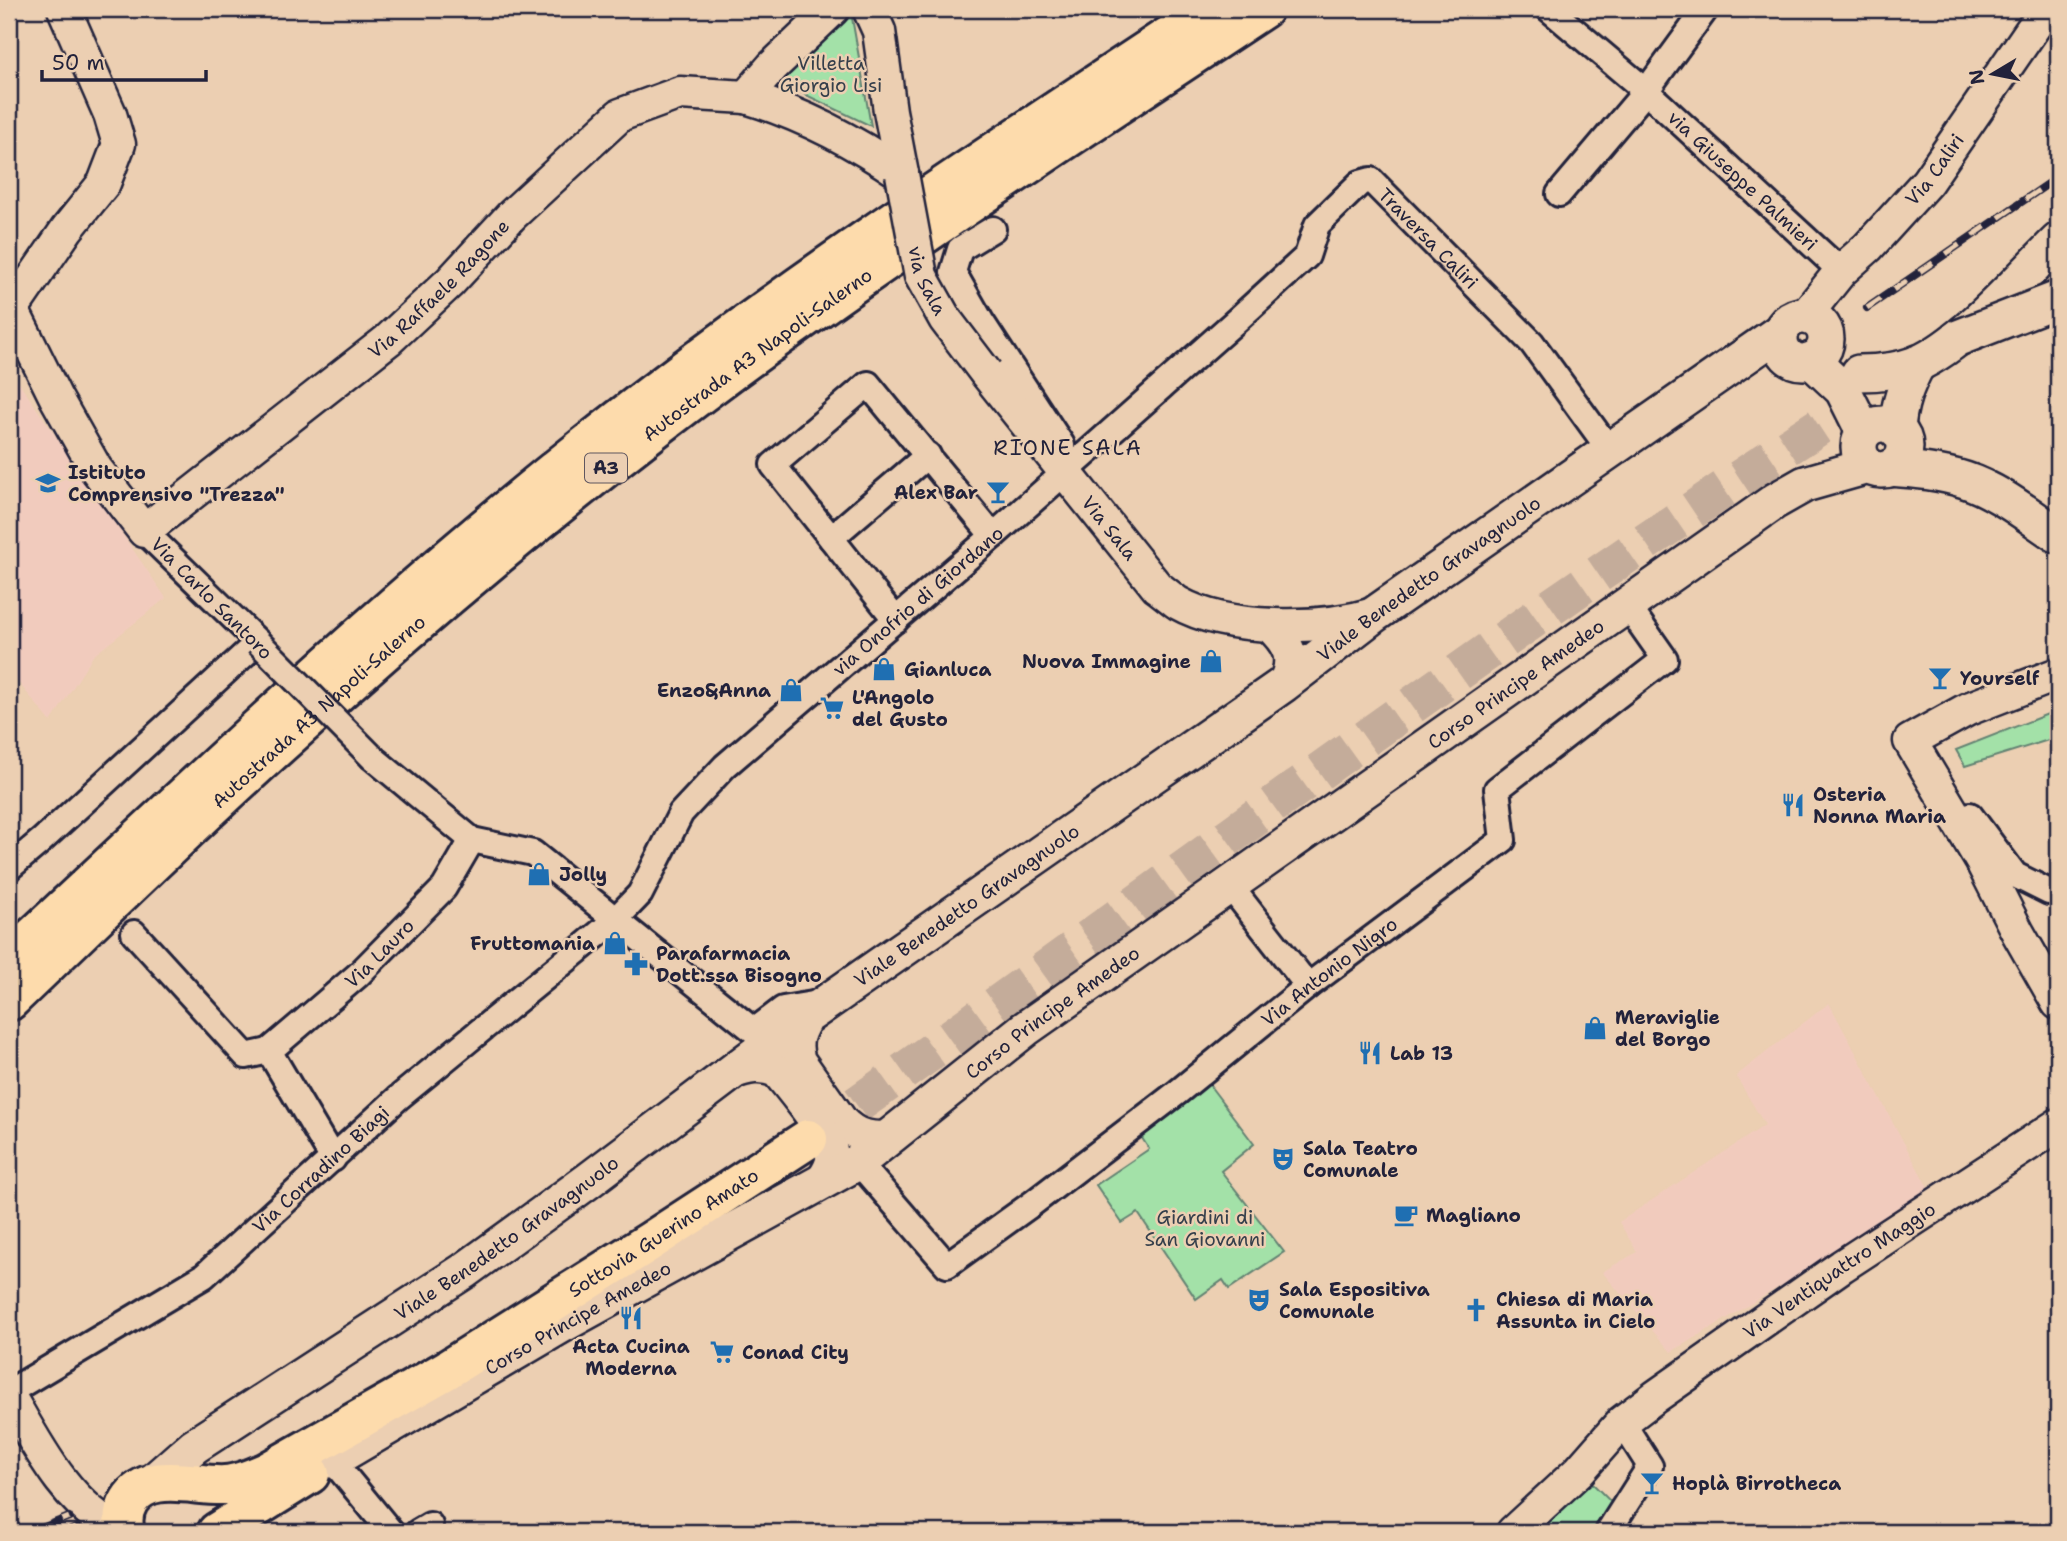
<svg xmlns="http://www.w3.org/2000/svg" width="2067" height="1541" viewBox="0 0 2067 1541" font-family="'Shantell Sans',sans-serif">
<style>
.built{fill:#f1cbbd}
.green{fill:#a3e1a8;stroke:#628272;stroke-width:2}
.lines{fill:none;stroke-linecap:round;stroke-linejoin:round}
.primary-tunnel{stroke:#c4ac9a;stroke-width:38;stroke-dasharray:38 19;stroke-linecap:butt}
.minor-casing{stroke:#22223b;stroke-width:30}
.tertiary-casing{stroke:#22223b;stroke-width:37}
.secondary-casing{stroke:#22223b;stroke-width:40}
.primary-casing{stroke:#22223b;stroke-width:44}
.motorway-casing{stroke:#22223b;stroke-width:44}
.minor{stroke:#eccfb2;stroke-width:24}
.tertiary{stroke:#eccfb2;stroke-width:32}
.secondary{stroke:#eccfb2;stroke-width:35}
.primary{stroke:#fddbac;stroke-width:38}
.motorway{stroke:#fddbac;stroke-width:38}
.rail-casing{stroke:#22223b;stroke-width:8}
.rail{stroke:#eccfb2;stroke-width:5;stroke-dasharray:16;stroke-linecap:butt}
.minor-bridge-casing{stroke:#22223b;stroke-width:30;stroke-linecap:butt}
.tertiary-bridge-casing{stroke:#22223b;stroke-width:37;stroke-linecap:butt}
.secondary-bridge-casing{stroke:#22223b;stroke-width:40;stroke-linecap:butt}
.minor-bridge{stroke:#eccfb2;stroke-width:24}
.tertiary-bridge{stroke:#eccfb2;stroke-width:32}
.secondary-bridge{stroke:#eccfb2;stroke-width:35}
.labels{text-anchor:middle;stroke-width:5;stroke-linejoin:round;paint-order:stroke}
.shield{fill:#eccfb2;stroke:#5f565f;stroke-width:2}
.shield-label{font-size:18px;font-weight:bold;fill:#22223b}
.park-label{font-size:19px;fill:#353f4b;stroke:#eccfb2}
.street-label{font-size:19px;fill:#22223b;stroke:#eccfb2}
.poi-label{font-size:19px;font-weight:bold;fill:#22223b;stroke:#eccfb2;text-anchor:start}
.neighbourhood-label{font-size:21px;letter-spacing:2px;fill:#22223b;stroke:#eccfb2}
</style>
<rect width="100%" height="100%" fill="#eccfb2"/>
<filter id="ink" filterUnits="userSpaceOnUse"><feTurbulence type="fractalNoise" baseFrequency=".0143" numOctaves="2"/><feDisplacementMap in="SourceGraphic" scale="14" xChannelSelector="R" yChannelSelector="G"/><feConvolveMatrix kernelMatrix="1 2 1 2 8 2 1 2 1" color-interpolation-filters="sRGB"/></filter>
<g filter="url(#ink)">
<!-- built -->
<g class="built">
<path d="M9,368l157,230 -73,58 -42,66 -42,-51z"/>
<path d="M1829,1003l103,192 -261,157 -69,-80 35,-20 -18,-30 146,-97 -29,-49z"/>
</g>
<!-- green -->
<g class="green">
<path d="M851,12l20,114 -90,-43z"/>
<path d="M2058,710v27l-93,29 -9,-16z"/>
<path d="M1204,1078l50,66 -33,27 63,81 -55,37 -6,-9 -27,19 -58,-86 -16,10 -26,-38 53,-36 -9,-14z"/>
<path d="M1591,1482l25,25 -17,25h-62z"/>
</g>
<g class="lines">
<!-- primary-tunnel -->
<g class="primary-tunnel">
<path d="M1994,316l64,-41"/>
<path d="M810,1138c369,-260 727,-536 1110,-776"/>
</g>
<!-- minor casing -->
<g class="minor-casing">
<g id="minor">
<path id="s1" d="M1549,9l97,82 195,180"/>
<path d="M1559,194l87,-103 60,-82"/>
<path d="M993,229l-33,20 -7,23 28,49 81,124 1,17"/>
<path d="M831,538l97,-83"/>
<path d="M896,620l-123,-155 95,-81 125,152"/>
<path d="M373,758l99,82 61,13 221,178 29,-22 36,-6"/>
<path d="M1956,820l14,-5 45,60 34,17 9,-4"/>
<path d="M9,868l32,-27 217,-199 -114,-111"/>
<path d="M1230,886l78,100"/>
<path d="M134,933l112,123 23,-5"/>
<path id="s2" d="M333,1159l-64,-108 89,-76 86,-87 28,-48"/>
<path id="s3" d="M858,1162l89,103 86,-62 145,-111 130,-106 195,-146 -6,-51 168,-130 -38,-54"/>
<path id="s4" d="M9,1392l195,-116 194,-178 216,-177 26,-27 41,-81 44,-47 268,-230 244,-216 70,-64 10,-31 43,-42 11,-3 161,163 77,106"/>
<path d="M332,1460l59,72"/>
<path d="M418,1532l12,-7"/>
<path d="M1608,1532l42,-66 -28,-44"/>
</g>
</g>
<!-- tertiary casing -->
<g class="tertiary-casing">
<g id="tertiary">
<path id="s5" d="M64,9l46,105 9,30 -15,39 -37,46 -55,80 44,89 40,71 48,62 244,-191 62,-58 62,-67 108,-100 60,-22 66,4"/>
<path d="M833,9l-61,58 -26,30c56,17 108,44 156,77"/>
<path d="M869,9l10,22 11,80 12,63"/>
<path id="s6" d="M1805,316l36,-45 27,-24 59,-65 119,-173"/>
<path id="s7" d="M986,373l171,214c7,5 14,11 21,16 50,28 142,27 196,11"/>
<path d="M1269,625c20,19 28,33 15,59"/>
<path d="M2058,674l-90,35 -58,32 71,119 37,73 40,70"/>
<path d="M808,1015c-10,16 -15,27 -9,46l43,61c14,14 25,16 44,16"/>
<path d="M731,1073c17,-6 29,-9 46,-2 13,17 55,65 55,85 1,9 -6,18 -10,26"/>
<path d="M9,1396c28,49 59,111 113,136"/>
<path id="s8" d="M1513,1532l66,-61 43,-49 33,-25 187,-131 216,-141"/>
</g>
</g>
<!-- secondary casing -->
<g class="secondary-casing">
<g id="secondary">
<circle cx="1803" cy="339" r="23"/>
<path d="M1811,360l32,30 21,42"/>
<path d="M1859,373c20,0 39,-2 58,-9 48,-21 103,-86 141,-123"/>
<circle cx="1882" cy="447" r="23"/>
<path d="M1897,431c1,-26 9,-46 21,-68"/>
<path d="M1890,468c26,2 51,4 75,12 34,11 64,36 93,55"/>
<path id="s9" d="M332,1460l228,-134 298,-164 167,-133 750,-528 30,-17 63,-18"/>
<path id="s10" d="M153,1482l41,-36 270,-175 124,-90 209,-158 487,-339 91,-70 406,-283"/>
</g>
</g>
<!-- primary casing -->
<g class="primary-casing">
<g id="primary">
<path id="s11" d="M125,1532c-3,-11 -2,-21 4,-31 20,-32 65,-14 96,-16 15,-1 28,-7 42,-13l178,-101 206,-130 157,-102"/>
<path d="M217,1532l93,-58"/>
</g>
</g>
<!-- motorway casing -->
<g class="motorway-casing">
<g id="motorway">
<path d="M9,959c188,-175 374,-353 576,-513 199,-158 413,-297 625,-437"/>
<path id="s12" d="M9,1001c91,-87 181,-176 275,-260 121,-110 246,-216 376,-316 194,-149 399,-281 603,-416"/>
</g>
</g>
<!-- minor -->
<use href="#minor" class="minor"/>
<!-- tertiary -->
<use href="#tertiary" class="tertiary"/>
<!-- secondary -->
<use href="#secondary" class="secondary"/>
<!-- primary -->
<use href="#primary" class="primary"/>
<!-- motorway -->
<use href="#motorway" class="motorway"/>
<!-- rail casing -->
<g class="rail-casing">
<g id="rail">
<path d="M1867,308l191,-131"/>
<path d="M32,1532l37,-15"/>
<path d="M66,1532l10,-4"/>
</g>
</g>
<!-- rail -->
<use href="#rail" class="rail"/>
<!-- minor-bridge casing -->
<g class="minor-bridge-casing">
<path id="minor-bridge" d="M258,642l115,116"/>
</g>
<!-- tertiary-bridge casing -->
<g class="tertiary-bridge-casing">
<g id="tertiary-bridge">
<path id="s13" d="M902,174l19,102 24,43 41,54"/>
</g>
</g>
<!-- secondary-bridge casing -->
<g class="secondary-bridge-casing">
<path id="secondary-bridge" d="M1958,338l100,-39"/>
</g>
<!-- minor-bridge -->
<use href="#minor-bridge" class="minor-bridge"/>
<!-- tertiary-bridge -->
<use href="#tertiary-bridge" class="tertiary-bridge"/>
<!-- secondary-bridge -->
<use href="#secondary-bridge" class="secondary-bridge"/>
</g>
</g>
<!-- icons -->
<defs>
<g id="school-bare" transform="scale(1.89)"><path d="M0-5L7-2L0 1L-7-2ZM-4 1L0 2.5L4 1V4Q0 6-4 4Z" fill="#1f6fb2" stroke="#eccfb2" stroke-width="2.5" paint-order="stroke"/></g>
<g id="bar-bare" transform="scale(1.89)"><path d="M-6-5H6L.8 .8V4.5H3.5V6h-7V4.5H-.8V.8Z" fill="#1f6fb2" stroke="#eccfb2" stroke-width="2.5" paint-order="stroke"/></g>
<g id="shop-bare" transform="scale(1.89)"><path d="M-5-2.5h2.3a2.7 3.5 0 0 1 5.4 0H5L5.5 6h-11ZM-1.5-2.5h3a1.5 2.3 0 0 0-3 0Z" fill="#1f6fb2" stroke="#eccfb2" stroke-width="2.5" paint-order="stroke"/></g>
<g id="supermarket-bare" transform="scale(1.89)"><path d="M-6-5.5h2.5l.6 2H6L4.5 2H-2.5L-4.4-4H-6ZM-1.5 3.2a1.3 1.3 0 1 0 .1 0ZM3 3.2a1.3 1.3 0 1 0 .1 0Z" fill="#1f6fb2" stroke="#eccfb2" stroke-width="2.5" paint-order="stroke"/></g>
<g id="restaurant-bare" transform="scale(1.89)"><path d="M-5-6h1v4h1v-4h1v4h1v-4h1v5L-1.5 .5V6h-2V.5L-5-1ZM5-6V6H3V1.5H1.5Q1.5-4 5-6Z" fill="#1f6fb2" stroke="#eccfb2" stroke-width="2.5" paint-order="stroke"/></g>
<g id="pharmacy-bare" transform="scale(1.89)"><path d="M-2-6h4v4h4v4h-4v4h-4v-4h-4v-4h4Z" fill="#1f6fb2" stroke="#eccfb2" stroke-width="2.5" paint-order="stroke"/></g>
<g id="theatre-bare" transform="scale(1.89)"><path d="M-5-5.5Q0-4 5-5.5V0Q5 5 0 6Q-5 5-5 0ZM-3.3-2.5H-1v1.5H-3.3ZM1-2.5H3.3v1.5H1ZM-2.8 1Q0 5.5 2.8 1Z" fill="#1f6fb2" stroke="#eccfb2" stroke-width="2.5" paint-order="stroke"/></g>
<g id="cafe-bare" transform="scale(1.89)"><path d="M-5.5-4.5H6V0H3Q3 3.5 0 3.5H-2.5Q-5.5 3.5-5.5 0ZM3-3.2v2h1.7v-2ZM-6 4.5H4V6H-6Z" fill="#1f6fb2" stroke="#eccfb2" stroke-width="2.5" paint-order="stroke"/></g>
<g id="church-bare" transform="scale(1.89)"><path d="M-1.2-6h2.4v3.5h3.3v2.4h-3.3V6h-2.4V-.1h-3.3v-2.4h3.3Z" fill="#1f6fb2" stroke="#eccfb2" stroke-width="2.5" paint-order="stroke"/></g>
</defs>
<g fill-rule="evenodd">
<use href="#school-bare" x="48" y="483"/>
<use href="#bar-bare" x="998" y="492"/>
<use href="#shop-bare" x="1211" y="661"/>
<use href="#shop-bare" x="884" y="669"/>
<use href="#bar-bare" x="1940" y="678"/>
<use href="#shop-bare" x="791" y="690"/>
<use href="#supermarket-bare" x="832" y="708"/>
<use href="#restaurant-bare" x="1793" y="805"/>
<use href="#shop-bare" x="539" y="874"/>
<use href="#shop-bare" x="615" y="943"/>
<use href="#pharmacy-bare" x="636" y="964"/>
<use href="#shop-bare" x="1595" y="1028"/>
<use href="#restaurant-bare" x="1370" y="1053"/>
<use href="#theatre-bare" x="1283" y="1159"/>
<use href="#cafe-bare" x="1406" y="1215"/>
<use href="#theatre-bare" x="1259" y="1300"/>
<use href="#church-bare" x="1476" y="1310"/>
<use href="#restaurant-bare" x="631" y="1318"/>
<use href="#supermarket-bare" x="722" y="1352"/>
<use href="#bar-bare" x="1652" y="1483"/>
</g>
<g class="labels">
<!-- shield labels -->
<rect class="shield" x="585" y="453.5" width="42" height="29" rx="5"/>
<g class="shield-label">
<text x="606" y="474">A3</text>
</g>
<!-- park labels -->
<g class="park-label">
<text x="831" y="70">Villetta<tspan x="831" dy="22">Giorgio Lisi</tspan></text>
<text x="1205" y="1224">Giardini di<tspan x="1205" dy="22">San Giovanni</tspan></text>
</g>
<!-- street labels -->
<g class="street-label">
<text dy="7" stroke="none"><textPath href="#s6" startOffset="196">Via Caliri</textPath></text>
<text dy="7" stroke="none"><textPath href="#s1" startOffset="259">via Giuseppe Palmieri</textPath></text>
<text dy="7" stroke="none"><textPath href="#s4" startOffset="1922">Traversa Caliri</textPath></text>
<text dy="7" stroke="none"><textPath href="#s13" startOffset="110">via Sala</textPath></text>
<text dy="7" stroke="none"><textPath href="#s5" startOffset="985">Via Raffaele Ragone</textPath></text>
<text dy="7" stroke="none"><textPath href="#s12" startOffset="990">Autostrada A3 Napoli-Salerno</textPath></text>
<text dy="7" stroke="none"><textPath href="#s7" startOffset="198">Via Sala</textPath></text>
<text dy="7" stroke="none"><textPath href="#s10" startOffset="1564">Viale Benedetto Gravagnuolo</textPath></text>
<text transform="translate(212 598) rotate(45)" y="7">Via Carlo Santoro</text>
<text dy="7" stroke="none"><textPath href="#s4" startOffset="1216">via Onofrio di Giordano</textPath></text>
<text dy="7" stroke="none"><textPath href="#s9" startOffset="1418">Corso Principe Amedeo</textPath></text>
<text dy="7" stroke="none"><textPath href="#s12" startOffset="424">Autostrada A3 Napoli-Salerno</textPath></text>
<text dy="7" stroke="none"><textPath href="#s10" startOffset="998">Viale Benedetto Gravagnuolo</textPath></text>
<text dy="7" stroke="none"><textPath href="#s2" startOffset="273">Via Lauro</textPath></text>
<text dy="7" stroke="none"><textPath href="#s3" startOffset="618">Via Antonio Nigro</textPath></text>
<text dy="7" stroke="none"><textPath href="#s9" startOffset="850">Corso Principe Amedeo</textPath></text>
<text dy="7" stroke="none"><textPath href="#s4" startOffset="385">Via Corradino Biagi</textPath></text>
<text dy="7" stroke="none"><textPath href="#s11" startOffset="642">Sottovia Guerino Amato</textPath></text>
<text dy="7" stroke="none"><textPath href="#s10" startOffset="430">Viale Benedetto Gravagnuolo</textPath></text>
<text dy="7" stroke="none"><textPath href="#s8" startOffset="420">Via Ventiquattro Maggio</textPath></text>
<text dy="7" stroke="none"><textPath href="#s9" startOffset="284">Corso Principe Amedeo</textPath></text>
</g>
<!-- poi labels -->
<g class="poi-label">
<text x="68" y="479">Istituto<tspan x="68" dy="22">Comprensivo "Trezza"</tspan></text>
<text x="978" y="499" text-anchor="end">Alex Bar</text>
<text x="1191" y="668" text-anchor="end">Nuova Immagine</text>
<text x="904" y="676">Gianluca</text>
<text x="1960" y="685">Yourself</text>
<text x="771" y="697" text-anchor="end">Enzo&amp;Anna</text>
<text x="852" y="704">L'Angolo<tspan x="852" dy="22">del Gusto</tspan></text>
<text x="1813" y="801">Osteria<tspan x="1813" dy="22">Nonna Maria</tspan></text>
<text x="559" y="881">Jolly</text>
<text x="595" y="950" text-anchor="end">Fruttomania</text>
<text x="656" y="960">Parafarmacia<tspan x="656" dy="22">Dott.ssa Bisogno</tspan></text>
<text x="1615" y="1024">Meraviglie<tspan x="1615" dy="22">del Borgo</tspan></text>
<text x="1390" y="1060">Lab 13</text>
<text x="1303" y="1155">Sala Teatro<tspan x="1303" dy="22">Comunale</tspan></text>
<text x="1426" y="1222">Magliano</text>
<text x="1279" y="1296">Sala Espositiva<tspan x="1279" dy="22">Comunale</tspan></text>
<text x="1496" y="1306">Chiesa di Maria<tspan x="1496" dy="22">Assunta in Cielo</tspan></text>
<text x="631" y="1353" text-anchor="middle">Acta Cucina<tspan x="631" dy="22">Moderna</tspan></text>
<text x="742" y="1359">Conad City</text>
<text x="1672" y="1490">Hoplà Birrotheca</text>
</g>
<!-- neighbourhood labels -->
<g class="neighbourhood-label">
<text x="1068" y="455">RIONE SALA</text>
</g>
</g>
<!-- margin -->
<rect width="2067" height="1541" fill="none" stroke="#eccfb2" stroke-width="35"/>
<rect x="18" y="18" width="2032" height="1506" fill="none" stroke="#22223b" stroke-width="2.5" filter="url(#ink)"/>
<!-- north arrow -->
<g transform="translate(1993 74) rotate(260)" stroke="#eccfb2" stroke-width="5" paint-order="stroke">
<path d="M0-5L12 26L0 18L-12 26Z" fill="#22223b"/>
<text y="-10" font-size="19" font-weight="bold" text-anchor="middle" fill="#22223b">N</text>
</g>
<!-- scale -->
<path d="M42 70v10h164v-10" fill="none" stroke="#22223b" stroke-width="3.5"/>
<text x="52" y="70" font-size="21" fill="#22223b" stroke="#eccfb2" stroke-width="5" paint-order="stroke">50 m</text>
</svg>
